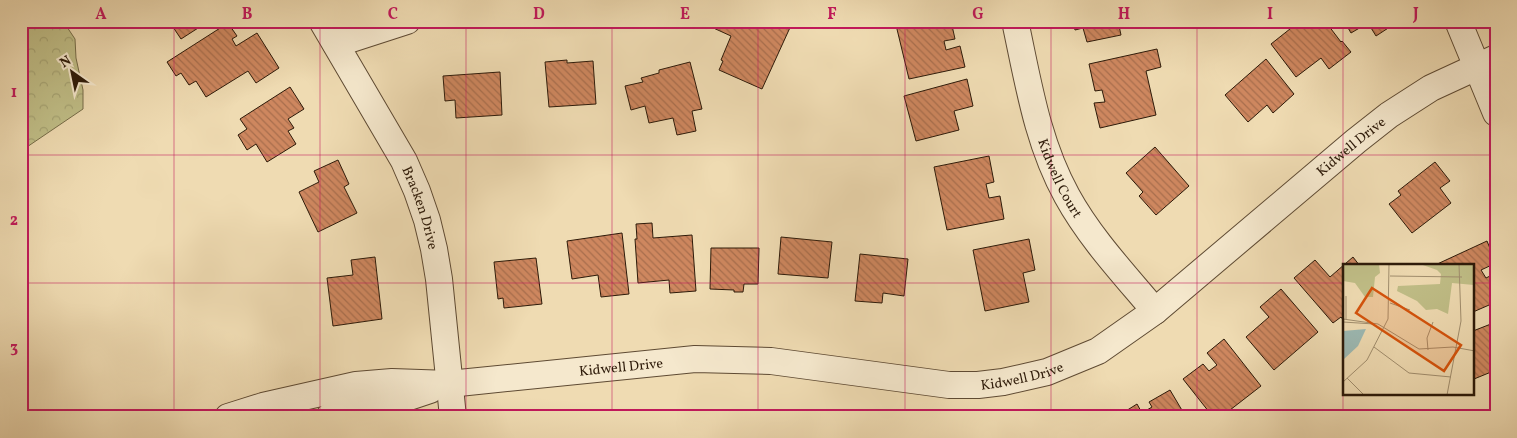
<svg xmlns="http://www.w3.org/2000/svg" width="1517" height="438" viewBox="0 0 1517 438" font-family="Vollkorn,serif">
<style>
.forest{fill:url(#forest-crowns);stroke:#766c48}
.building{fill:url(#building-back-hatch);stroke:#2d1a09}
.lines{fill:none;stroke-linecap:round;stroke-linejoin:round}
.minor-casing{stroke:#5e4a33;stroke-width:28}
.minor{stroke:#f5e8cd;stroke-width:26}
.grid{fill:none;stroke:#c2185b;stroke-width:1;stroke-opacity:0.55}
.labels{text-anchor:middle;stroke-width:4.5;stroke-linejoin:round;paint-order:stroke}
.street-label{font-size:14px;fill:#2d1a09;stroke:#f5e8cd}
.inset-road{fill:none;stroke:#a18e6e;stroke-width:1}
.view{fill:#d5530c;fill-opacity:0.15;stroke:#d5530c;stroke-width:2.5}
.inset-edge{fill:none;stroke:#2d1a09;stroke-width:2.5}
.neatline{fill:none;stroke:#c2185b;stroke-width:2}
.grid-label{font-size:16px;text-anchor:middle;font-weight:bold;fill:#c2185b}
</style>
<defs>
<pattern id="forest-crowns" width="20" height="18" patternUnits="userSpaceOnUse" patternTransform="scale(1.25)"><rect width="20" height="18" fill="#c0be87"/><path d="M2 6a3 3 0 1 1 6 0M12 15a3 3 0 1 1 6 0" fill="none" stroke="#a5a373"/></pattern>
<pattern id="building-back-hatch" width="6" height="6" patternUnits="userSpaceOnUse" patternTransform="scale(1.25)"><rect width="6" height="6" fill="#ce875f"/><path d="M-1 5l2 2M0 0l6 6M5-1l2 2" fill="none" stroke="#a86e4d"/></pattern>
</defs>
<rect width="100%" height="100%" fill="#efdbb2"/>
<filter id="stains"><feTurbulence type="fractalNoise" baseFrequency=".004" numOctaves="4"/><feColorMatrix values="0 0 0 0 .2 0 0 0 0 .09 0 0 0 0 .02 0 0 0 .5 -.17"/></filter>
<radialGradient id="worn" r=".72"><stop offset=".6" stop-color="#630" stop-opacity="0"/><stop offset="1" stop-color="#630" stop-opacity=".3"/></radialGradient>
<!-- forest -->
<path class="forest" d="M21,21h42l12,18 1,19 7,32v19l-62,42z"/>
<!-- building -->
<g class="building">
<path d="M169,21h40l-28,18z"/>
<path d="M711,21h82l-31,68 -43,-19 4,-9 -2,-1 10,-24 -22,-10z"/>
<path d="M911,21h40l4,18 -11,2 2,9 14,-4 5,21 -56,12 -13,-54z"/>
<path d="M1076,21h42l3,14 -34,7 -4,-14 -8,2 -2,-7z"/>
<path d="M1300,21h25l16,21 1,-1 9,11 -22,17 -8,-11 -25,19 -25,-33z"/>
<path d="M1344,21h55l-23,15 -8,-13 -17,10z"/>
<path d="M228,23l9,13 -5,3 4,7 21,-13 22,35 -23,15 -8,-12 -42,26 -10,-16 -7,4 -8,-12 -5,3 -9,-14z"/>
<path d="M1157,49l4,18 -15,4 10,44 -56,13 -6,-25 11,-1 -3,-12 -7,1 -6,-27z"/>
<path d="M1266,59l28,35 -21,19 -6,-8 -19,17 -23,-27z"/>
<path d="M567,60v3l26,-2 3,43 -47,3 -4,-45z"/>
<path d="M690,62l12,47 -10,2 4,20 -19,4 -4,-17 -24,5 -4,-17 -14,4 -6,-24 18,-4 -2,-4 18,-5v-3z"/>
<path d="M500,72l2,43 -46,3 -1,-18 -10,1 -2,-25z"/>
<path d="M967,79l6,27 -19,5 5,19 -43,11 -12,-45z"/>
<path d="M290,87l14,22 -16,10 6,9 -6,3 8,13 -29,18 -11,-18 -9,6 -9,-15 9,-6 -7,-10z"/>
<path d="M1155,147l34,39 -33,29 -17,-19 4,-4 -17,-19z"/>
<path d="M989,156l5,26 -8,2 3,14 11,-2 4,23 -57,11 -13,-63z"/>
<path d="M338,160l11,24 -5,3 13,26 -39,19 -19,-40 20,-10 -5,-11z"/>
<path d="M1435,162l15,19 -10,7 11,15 -39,30 -23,-29 12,-9 -3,-4z"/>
<path d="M652,223l1,15 39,-3 4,56 -26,2 -1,-13 -31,3 -3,-44h2l-1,-15z"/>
<path d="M622,233l7,61 -28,3 -3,-22 -26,4 -5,-38z"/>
<path d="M781,237l51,5 -4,36 -50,-4z"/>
<path d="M1029,239l6,31 -12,3 6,29 -44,9 -12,-61z"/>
<path d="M1487,241l9,22 -15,7 5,8 10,-5v29l-23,10v-46h-40z"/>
<path d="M711,248h48l-1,36h-14l-1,8h-9v-2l-24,-1z"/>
<path d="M860,254l48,5 -4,37 -21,-3 -1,10 -27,-2z"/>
<path d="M375,257l7,62 -49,7 -6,-48 26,-3 -2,-15z"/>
<path d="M1353,257l7,9h-16v55l-3,-4 -8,6 -39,-45 21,-18 15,17z"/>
<path d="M536,258l6,46 -38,4 -1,-10 -5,1 -4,-37z"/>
<path d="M1281,289l37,43 -44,38 -28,-33 23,-20 -9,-10z"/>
<path d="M1496,322v48l-22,9 -1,-48z"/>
<path d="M1224,339l37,47 -40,31h-8l-30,-38 20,-15 6,7 8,-6 -10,-12z"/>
<path d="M1170,390l16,27h-64l-1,-3 16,-10 5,9 10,-6 -3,-5z"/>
</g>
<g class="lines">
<!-- minor casing -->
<g class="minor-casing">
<g id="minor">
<path id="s1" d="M322,21l82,140 13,30 10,29 7,29 5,30 14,138"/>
<path id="s2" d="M1015,21c13,60 22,121 52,175 23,42 57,78 88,115"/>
<path d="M1458,21l38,92"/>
<path d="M336,44l71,-23"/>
<path id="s3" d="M228,417l35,-11 93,-21 36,-3 57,2 246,-25 76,2 178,24h29l25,-3 44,-10 51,-21 57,-40 201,-170 33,-26 42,-27 65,-30"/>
<path d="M329,417l74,-18 27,-9"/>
</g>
</g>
<!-- minor -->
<use href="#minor" class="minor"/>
</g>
<!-- grid -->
<path class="grid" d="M174,21v396M320,21v396M466,21v396M612,21v396M758,21v396M905,21v396M1051,21v396M1197,21v396M1343,21v396M21,155h1475M21,283h1323M1473,283h23"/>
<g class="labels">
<!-- street labels -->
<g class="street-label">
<text dy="5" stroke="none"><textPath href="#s3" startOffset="1208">Kidwell Drive</textPath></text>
<text dy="5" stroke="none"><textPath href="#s2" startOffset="164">Kidwell Court</textPath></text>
<text dy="5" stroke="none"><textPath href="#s1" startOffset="212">Bracken Drive</textPath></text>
<text dy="5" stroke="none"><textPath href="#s3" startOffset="398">Kidwell Drive</textPath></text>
<text dy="5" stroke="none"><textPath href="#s3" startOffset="802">Kidwell Drive</textPath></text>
</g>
</g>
<!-- overview -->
<g transform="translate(1343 264)">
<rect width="131" height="131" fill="#efdbb2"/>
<path d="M0,0h36l1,9 -5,4 -2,20h-8l-10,-14 -12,-2zM77,0h54v21l-22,-2 -4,31 -11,-5 -11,1 -9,-9 -20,-10 1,-5 42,-2 1,-10 -4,-4z" fill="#c0be87"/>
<path d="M23,65l-8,17 -15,14v-29z" fill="#9cb9b3"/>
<path class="inset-road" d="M47,12l72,1M3,32v23M47,39l20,7M0,55l35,5 41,25 34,-2 22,4M0,58l31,2M31,83l35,26 42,4M85,86l-1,-12 6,-16M4,114l17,17M0,118l24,-22 21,-41 1,-55M104,131l14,-74 -2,-57"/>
<path class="view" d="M29,24l89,57 -17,26 -88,-58z"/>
<rect width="131" height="131" class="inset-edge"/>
</g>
<!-- margin -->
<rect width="1517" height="438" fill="none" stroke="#efdbb2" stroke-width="55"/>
<!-- north arrow -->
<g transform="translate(72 72) rotate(327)" stroke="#f5e8cd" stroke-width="4" paint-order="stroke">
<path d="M0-4L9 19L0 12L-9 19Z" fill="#2d1a09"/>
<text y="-8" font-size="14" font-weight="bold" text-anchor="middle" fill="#2d1a09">N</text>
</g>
<rect x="28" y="28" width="1462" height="382" class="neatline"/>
<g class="grid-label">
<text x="101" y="19">A</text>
<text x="247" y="19">B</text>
<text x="393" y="19">C</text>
<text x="539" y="19">D</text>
<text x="685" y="19">E</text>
<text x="832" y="19">F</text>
<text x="978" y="19">G</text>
<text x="1124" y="19">H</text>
<text x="1270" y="19">I</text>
<text x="1416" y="19">J</text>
<text x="14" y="97">1</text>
<text x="14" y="225">2</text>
<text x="14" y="352">3</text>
</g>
<rect width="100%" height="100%" filter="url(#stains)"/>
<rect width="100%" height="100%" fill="url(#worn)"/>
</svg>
